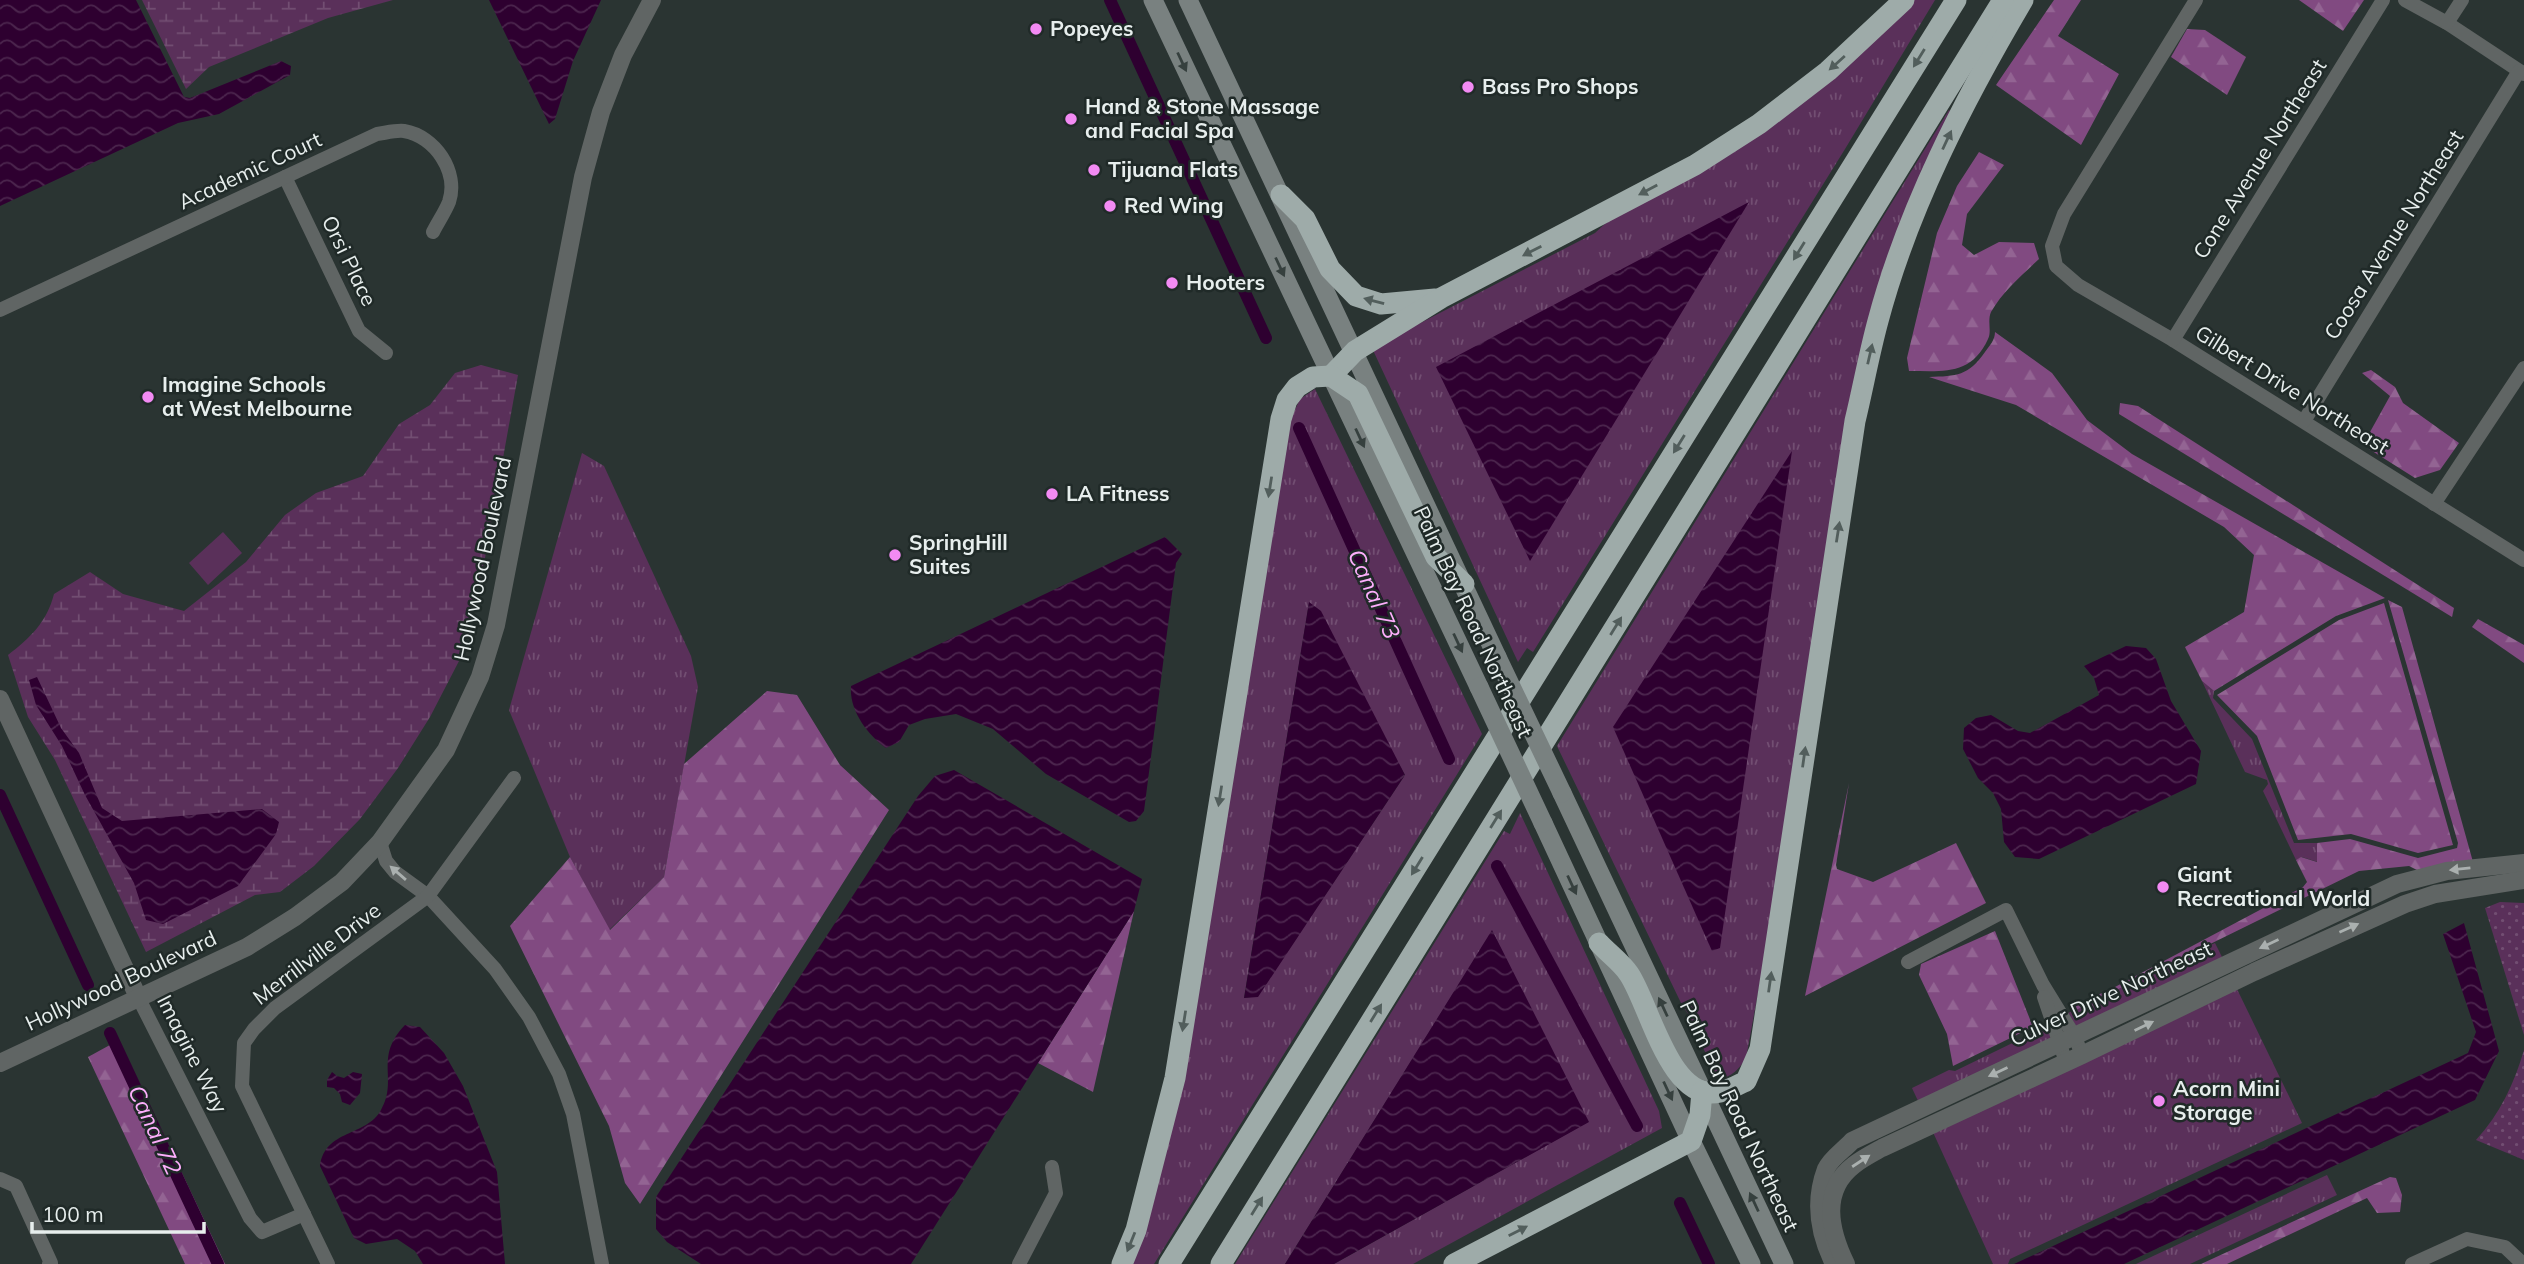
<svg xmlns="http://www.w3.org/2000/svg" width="2524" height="1264" viewBox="0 0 2524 1264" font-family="Mulish,sans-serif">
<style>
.grass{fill:url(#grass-tufts);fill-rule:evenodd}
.forest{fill:url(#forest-firs)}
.wetland{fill:url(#wetland-marsh)}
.park{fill:url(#park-dots)}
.pitch{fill:#5a305a}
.water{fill:url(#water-waves)}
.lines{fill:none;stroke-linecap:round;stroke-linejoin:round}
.canal{stroke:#2e0030;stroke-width:12}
.minor{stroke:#606564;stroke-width:14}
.tertiary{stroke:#606564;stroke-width:18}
.secondary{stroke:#798180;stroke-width:19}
.motorway{stroke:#9eaba9;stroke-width:21}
.secondary-bridge{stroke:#798180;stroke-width:19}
.oneway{fill:#525e5c}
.oneway2{fill:#36403e}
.oneway3{fill:#aab0af}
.poi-dot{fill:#f28af3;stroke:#202a28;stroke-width:2.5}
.labels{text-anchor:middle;stroke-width:5;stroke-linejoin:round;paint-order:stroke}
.poi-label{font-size:21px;font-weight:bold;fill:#e7eeed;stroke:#202a28;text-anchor:start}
.street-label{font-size:21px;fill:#e7eeed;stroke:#202a28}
.water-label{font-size:23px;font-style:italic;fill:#fdaefc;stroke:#202a28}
</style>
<defs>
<pattern id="grass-tufts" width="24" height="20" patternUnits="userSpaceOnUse" patternTransform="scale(1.75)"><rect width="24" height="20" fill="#5a305a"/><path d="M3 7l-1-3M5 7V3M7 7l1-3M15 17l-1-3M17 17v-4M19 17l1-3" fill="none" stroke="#724e72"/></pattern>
<pattern id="forest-firs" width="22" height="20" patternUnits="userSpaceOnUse" patternTransform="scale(1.75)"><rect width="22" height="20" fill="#814a81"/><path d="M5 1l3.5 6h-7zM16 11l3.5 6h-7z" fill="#936493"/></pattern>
<pattern id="wetland-marsh" width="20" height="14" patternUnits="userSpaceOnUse" patternTransform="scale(1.75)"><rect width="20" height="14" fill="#5a305a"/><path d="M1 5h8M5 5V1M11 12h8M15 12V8" fill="none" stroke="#724e72"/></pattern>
<pattern id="park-dots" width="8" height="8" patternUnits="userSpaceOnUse" patternTransform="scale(1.75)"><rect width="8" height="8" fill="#5a305a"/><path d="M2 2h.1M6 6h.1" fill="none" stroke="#724e72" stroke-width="1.8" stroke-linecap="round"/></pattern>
<pattern id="water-waves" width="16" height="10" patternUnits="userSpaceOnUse" patternTransform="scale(1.75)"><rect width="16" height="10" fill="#2e0030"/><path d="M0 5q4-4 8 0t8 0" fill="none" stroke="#4c264e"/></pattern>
</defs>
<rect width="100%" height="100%" fill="#2a3432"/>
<!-- grass -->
<g class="grass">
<path d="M1909,0h26l-90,149 -312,503 -6,-4 -9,14 -146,-314 223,-115 25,-23 35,-18z"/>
<path d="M1949,110l4,3 -58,137 -149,808c-7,11 -14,19 -28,21l-23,-48 -4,-13 -9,-13 -125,-259z"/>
<path d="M1315,389l167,345 -328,530h-26l24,-75 139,-771 9,-19zM1309,603l96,172 -147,221 -14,2z"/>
<path d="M582,453l22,13 87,190 7,31 -34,190 -55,53 -39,-73 -61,-147z"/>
<path d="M2202,681l12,10 -1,7 39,41 42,104h23l1,19 -16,-5 -6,3 -33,-69 5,-7 -1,-4 -22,-8z"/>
<path d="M1520,813l139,298 3,17 -249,136h-79l254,-142 -96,-191 -207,333h-50l269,-433 6,3z"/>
<path d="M2215,943l8,16 -145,70 -10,-16z"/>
<path d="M2236,987l66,136 -292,136 -2,5h-15l-61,-134z"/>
<path d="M2046,1024l6,17 -133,62 -7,-15 37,-18 6,1 80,-39z"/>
<path d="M2327,1175l10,20 -147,69h-54z"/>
</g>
<!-- forest -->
<g class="forest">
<path d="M2054,0h27l-23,36 61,38 -38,71 -85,-60z"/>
<path d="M2299,0h65l-21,31z"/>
<path d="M2187,29l18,1 41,27 -19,38 -56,-38z"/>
<path d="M1979,152l25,13 -37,49 -5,31 12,10 25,-13 35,1 5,16c-18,17 -36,32 -48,53 -4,9 1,19 -3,27 -17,37 -45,32 -79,32l-2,-13 30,-125 20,-47z"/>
<path d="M1995,332l57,41 35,47 45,34 253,144 -49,18 -122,75 -12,-10 -17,-34 59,-35 10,-57 -30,-28 -208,-122 -87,-28c28,-1 39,-1 56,-25 5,-7 10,-12 10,-20z"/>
<path d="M2371,370l24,17 8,16 56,40 -19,27 -25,8 -46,-29 1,-17 20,-36 -28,-23z"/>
<path d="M2120,403l18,3 316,202 -2,9 -333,-203z"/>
<path d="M2388,600l14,7 71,255 -52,10 -12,-6 -50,5 -283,139 -2,-4 41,-19 188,-100 4,-5 -11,-22 5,-3 16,5v-19l33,-4 68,19 39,-10 1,-5z"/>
<path d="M2384,603l69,242 -35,8 -67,-19 -53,6 -41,-104 -40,-41 122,-75z"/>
<path d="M2478,619l46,26v18l-52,-36z"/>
<path d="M767,691l30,4 43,70 49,45 -249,394 -15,-21 -16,-57 -99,-200 60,-69 40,73 54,-53 20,-113z"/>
<path d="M1849,783l-13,82 1,4 36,13 83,-39 30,60 -181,93z"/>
<path d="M1134,911l-41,181 -55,-29z"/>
<path d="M1995,931l38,96 -80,39 -6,-32 -28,-59 2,-11z"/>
<path d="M119,1040l106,224h-40l-97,-207z"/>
<path d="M2390,1177l6,1 6,17 -2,17 -23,1 -10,-15 -140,66h-26z"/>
</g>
<!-- wetland -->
<g class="wetland">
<path d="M142,0h251l-65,18 -119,49 -23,22z"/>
<path d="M481,365l37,10 -33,183 -26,103 -29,56 -32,51 -38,51 -46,47 -34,26 -25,3 -109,57 -91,-192 -27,-43 -20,-62c22,-17 39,-33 46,-61l36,-22 33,22 61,17 62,-49 39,-47 31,-22 47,-17 36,-52 31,-19 25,-32z"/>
</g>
<!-- park -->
<g class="park">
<path d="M2500,902l24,1v132l-39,-127z"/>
<path d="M2524,1050v110l-48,-20c24,-26 38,-56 48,-90z"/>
</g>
<!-- pitch -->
<path class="pitch" d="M223,532l19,21 -34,32 -19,-22z"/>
<!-- water -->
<g class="water">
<path d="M0,0h136l48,97 6,1 91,-37 10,5 -1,9 -71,39 -41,9 -178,83z"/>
<path d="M489,0h112l-28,61 -18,58 -6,5z"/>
<path d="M1749,202l-219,359 -94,-194z"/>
<path d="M1792,451l-72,497 -8,3 -99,-224z"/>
<path d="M1165,537l17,17 -6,9 -32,248 -8,10 -7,1 -83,-48 -53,-45 -37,-15 -31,5 -16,6 -10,17 -13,6c-19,-14 -37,-38 -35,-62z"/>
<path d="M1309,602l12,9 84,164 -147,222 -14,1z"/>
<path d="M2126,646l20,2 10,11 15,42 30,50 -5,33 -157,75 -24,-2 -11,-15 -3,-33 -8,-16 -15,-15 -15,-29 1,-21 12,-10 15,-3 27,16 12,2 69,-38 -5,-17 -10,-12z"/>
<path d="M37,677l24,51 18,25 23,55 20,13 140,-12 17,13 -3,12 -38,52 -75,38 -17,-4 -12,-37 -49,-88 -23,-49 -26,-41 -7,-25z"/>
<path d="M954,770l188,109 -8,32 -223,353h-210l-34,-22 -11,-13v-32l262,-401 17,-20z"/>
<path d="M2464,923l35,128 -24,49 -351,164h-110l454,-211 8,-21 -33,-98z"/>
<path d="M1492,930l97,192 -255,142h-49z"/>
<path d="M405,1025l15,2 24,26 19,33 34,86 8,92h-82l-8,-13 -18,-12 -31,5 -12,-6 -34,-72c5,-37 46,-29 61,-56 18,-31 -8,-52 24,-85z"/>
<path d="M332,1072l5,4 7,2 9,-6 9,2 -2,19 -10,12 -8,-3 -2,-8 -6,-6 -7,-1v-7z"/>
</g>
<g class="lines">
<!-- canal -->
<g class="canal">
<path d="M1110,0l156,338"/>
<path d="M1299,428l150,331"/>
<path d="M0,795l88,190"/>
<path d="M1497,866l140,260"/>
<path d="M110,1033l108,231"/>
<path d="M1680,1203l29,61"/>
</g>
<!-- minor -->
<g class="minor">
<path d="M2196,0l-132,214 -12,32 4,20 22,19 95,55 351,220"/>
<path d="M2405,0l42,23 77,51"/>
<path d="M2447,23l15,-23"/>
<path d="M285,177l74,154 27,22"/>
<path d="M0,310l377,-176c8,-1 19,-4 27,-3 31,5 55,41 45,71 -4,10 -11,20 -16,30"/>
<path d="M2173,340l210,-340"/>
<path d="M2304,421l215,-350"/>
<path d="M2434,504l90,-136"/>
<path d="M380,842l6,19 9,11 33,24 67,73 34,48 30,57 14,40 29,150"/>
<path d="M1908,962l98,-52 37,75 32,52 7,18"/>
<path d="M138,997l112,221 12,14 42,-18"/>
<path d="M2044,997l22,65"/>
<path d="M0,1179l16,7 35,77 -2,1"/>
<path d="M328,1264l-86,-178 2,-43 10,-14 21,-21 153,-112 86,-118"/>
<path d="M1019,1264l37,-71 -4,-26"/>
<path d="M2412,1264l55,-25 38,8 18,17"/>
</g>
<!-- tertiary -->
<g class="tertiary">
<path d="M0,699l138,298"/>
<path d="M0,1063l247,-116 48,-30 47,-35 38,-40 66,-92 34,-73 16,-52 87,-448 18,-65 22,-57 29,-55"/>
<path d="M1834,1264c-15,-30 -20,-63 -8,-95 4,-10 19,-20 26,-28l545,-257 50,-13 77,-8"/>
<path d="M1846,1264c-16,-33 -26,-73 8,-99 9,-7 19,-12 28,-17l200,-93 172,-83 151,-68 30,-10 89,-14"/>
</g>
<!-- secondary -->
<g class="secondary">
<path d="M1153,0l326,687"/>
<path d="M1188,0l309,657"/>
<path d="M1562,793l222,471"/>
<path d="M1543,823l148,318 60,123"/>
</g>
<!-- motorway -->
<g class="motorway">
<path d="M1281,195l24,24 25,50 26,27 25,8 54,-5"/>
<path d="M1331,376l24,-25 86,-53 254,-133 64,-41 69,-53 76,-71"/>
<path d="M1599,943c9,10 23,20 30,31 21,31 41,130 91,118 9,-2 18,-7 26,-11l14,-32 95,-628c8,-33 14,-67 23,-100 30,-113 86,-221 145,-321"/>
<path d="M1122,1264l14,-34 39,-152 106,-659 6,-19 10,-13 16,-10 18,-1 27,18 78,163 28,27"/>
<path d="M1169,1264l787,-1264"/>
<path d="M1221,1264l782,-1264"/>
<path d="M1454,1264l237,-123 9,-26 2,-24"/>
</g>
<!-- secondary-bridge -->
<g class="secondary-bridge">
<path d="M1497,657l65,136"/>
<path d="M1479,687l64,136"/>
</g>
</g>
<!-- one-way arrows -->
<defs><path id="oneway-solid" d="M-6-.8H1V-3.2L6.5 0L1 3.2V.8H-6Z" transform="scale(1.75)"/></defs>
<g class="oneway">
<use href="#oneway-solid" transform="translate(1919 58) rotate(122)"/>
<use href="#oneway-solid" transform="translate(1837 63) rotate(138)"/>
<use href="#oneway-solid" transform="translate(1947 140) rotate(-65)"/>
<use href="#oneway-solid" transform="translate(1648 190) rotate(152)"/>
<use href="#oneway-solid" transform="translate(1532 251) rotate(153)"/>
<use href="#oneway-solid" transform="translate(1799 251) rotate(122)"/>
<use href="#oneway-solid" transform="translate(1374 301) rotate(-165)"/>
<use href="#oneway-solid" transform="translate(1870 354) rotate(-77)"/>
<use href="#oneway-solid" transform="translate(1679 444) rotate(122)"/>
<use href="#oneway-solid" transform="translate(1270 487) rotate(99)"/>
<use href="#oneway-solid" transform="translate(1838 532) rotate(-81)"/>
<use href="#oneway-solid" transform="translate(1616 626) rotate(-58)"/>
<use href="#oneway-solid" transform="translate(1804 757) rotate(-82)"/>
<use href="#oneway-solid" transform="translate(1220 796) rotate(99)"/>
<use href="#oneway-solid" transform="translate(1496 819) rotate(-58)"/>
<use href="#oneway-solid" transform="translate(1417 866) rotate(122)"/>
<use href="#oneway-solid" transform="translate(1770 982) rotate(-82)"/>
<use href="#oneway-solid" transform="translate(1376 1013) rotate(-58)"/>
<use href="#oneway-solid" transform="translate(1184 1021) rotate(99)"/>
<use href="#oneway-solid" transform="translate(1257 1206) rotate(-58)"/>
<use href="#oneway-solid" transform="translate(1518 1231) rotate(-27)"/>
<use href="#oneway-solid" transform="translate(1131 1242) rotate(112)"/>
</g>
<g class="oneway2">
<use href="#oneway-solid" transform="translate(1182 62) rotate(65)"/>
<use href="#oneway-solid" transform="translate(1280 267) rotate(65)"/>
<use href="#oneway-solid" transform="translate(1360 438) rotate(65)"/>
<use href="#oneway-solid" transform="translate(1458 643) rotate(65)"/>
<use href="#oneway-solid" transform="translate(1572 885) rotate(65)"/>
<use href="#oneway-solid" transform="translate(1663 1007) rotate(-115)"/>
<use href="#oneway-solid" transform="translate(1668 1091) rotate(65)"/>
<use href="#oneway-solid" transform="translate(1754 1202) rotate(-115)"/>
</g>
<g class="oneway3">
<use href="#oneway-solid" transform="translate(2460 869) rotate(174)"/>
<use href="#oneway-solid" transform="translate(398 873) rotate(-139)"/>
<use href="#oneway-solid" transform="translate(2349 928) rotate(-24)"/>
<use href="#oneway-solid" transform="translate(2269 944) rotate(155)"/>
<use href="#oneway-solid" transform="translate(2144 1026) rotate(-26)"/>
<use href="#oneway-solid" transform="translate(1998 1072) rotate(155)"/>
<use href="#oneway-solid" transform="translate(1861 1161) rotate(-33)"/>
</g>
<!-- markers -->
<g class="poi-dot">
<circle cx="1036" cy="29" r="7"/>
<circle cx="1468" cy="87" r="7"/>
<circle cx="1071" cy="119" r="7"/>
<circle cx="1094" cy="170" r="7"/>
<circle cx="1110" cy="206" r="7"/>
<circle cx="1172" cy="283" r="7"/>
<circle cx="148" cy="397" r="7"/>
<circle cx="1052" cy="494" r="7"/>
<circle cx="895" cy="555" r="7"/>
<circle cx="2163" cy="887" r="7"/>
<circle cx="2159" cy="1101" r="7"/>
</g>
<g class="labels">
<!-- poi labels -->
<g class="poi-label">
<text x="1050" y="36">Popeyes</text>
<text x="1482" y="94">Bass Pro Shops</text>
<text x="1085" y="114">Hand &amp; Stone Massage<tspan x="1085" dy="24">and Facial Spa</tspan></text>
<text x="1108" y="177">Tijuana Flats</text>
<text x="1124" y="213">Red Wing</text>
<text x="1186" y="290">Hooters</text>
<text x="162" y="392">Imagine Schools<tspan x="162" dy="24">at West Melbourne</tspan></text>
<text x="1066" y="501">LA Fitness</text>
<text x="909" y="550">SpringHill<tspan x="909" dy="24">Suites</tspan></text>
<text x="2177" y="882">Giant<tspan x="2177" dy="24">Recreational World</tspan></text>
<text x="2173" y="1096">Acorn Mini<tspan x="2173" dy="24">Storage</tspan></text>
</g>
<!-- street labels -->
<g class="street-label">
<text transform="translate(2260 159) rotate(-58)" y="7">Cone Avenue Northeast</text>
<text transform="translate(250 171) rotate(-25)" y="7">Academic Court</text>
<text transform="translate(2394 235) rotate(-58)" y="7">Coosa Avenue Northeast</text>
<text transform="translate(349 261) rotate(64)" y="7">Orsi Place</text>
<text transform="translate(2292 390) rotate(32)" y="7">Gilbert Drive Northeast</text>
<text transform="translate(483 559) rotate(-78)" y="7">Hollywood Boulevard</text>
<text transform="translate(1473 622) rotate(65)" y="7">Palm Bay Road Northeast</text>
<text transform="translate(317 954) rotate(-37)" y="7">Merrillville Drive</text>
<text transform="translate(121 981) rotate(-25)" y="7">Hollywood Boulevard</text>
<text transform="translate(2111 994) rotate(-25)" y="7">Culver Drive Northeast</text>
<text transform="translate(192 1054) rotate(63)" y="7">Imagine Way</text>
<text transform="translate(1739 1116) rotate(65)" y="7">Palm Bay Road Northeast</text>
</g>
<!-- water labels -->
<g class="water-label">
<text transform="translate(1374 594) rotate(66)" y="8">Canal 73</text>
<text transform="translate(155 1130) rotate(65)" y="8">Canal 72</text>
</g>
</g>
<!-- scale -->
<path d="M32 1222v10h172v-10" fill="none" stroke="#e7eeed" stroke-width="3.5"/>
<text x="42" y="1222" font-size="21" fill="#e7eeed" stroke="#202a28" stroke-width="5" paint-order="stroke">100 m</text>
</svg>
